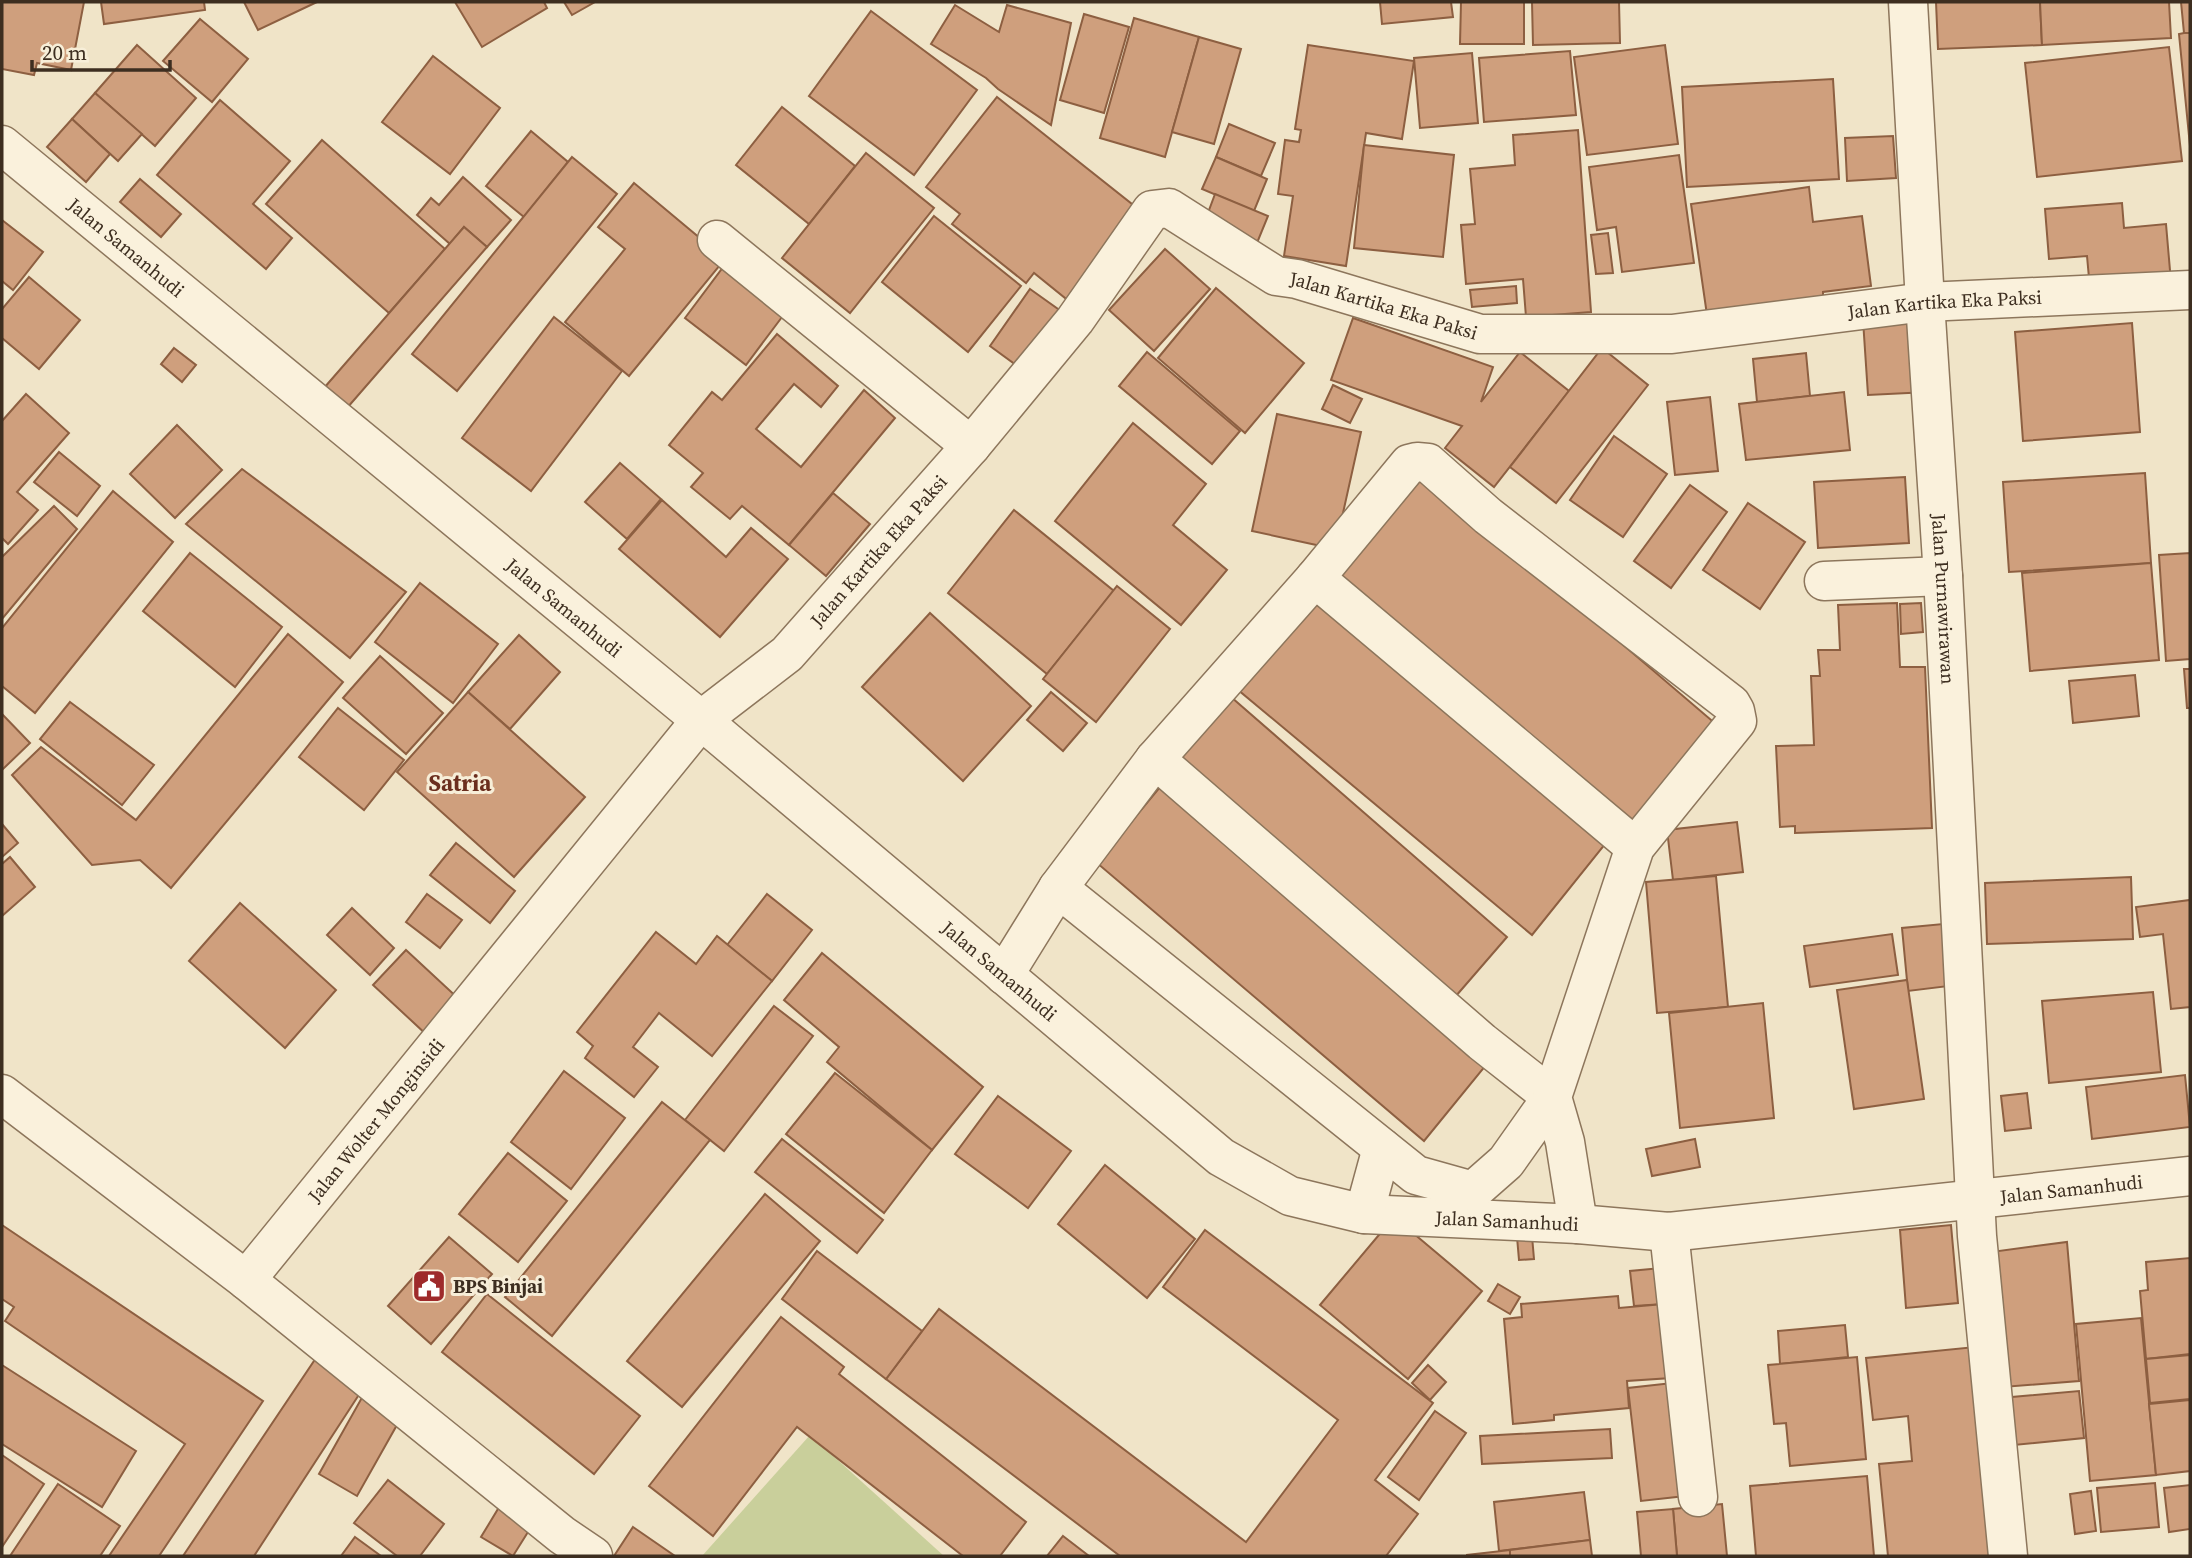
<svg xmlns="http://www.w3.org/2000/svg" width="2192" height="1558" viewBox="0 0 2192 1558" font-family="'Source Serif 4',serif">
<style>
.green{fill:#c9cf9b}
.building{fill:#cf9f7d;stroke:#8d5f41;stroke-width:2}
.lines{fill:none;stroke-linecap:round;stroke-linejoin:round}
.minor-casing{stroke:#8d765c;stroke-width:41}
.minor{stroke:#faf1dc;stroke-width:38}
.labels{text-anchor:middle;stroke-width:6;stroke-linejoin:round;paint-order:stroke}
.street-label{font-size:19px;fill:#3d2e20;stroke:#f7eed8}
.poi-label{font-size:19px;font-weight:bold;fill:#3d2e20;stroke:#f7eed8;text-anchor:start}
.quarter-label{font-size:23px;font-weight:bold;fill:#6b2e1e;stroke:#f7eed8}
</style>
<rect width="100%" height="100%" fill="#f0e4c8"/>
<!-- green -->
<path class="green" d="M810,1435l134,121h-242z"/>
<!-- building -->
<g class="building">
<path d="M2,2h82l-13,68 -34,-7 -3,12 -32,-6z"/>
<path d="M101,2h103l1,8 -101,14z"/>
<path d="M244,2h73l-59,28z"/>
<path d="M455,2h89l3,6 -65,39z"/>
<path d="M564,2h31l-23,13z"/>
<path d="M1380,2h71l2,15 -71,7z"/>
<path d="M1461,2h63v42h-64z"/>
<path d="M1532,2h87l1,41 -87,2z"/>
<path d="M1936,2h104l2,43 -104,4z"/>
<path d="M2040,2h129l2,36 -129,7z"/>
<path d="M2181,2h9v31h-6z"/>
<path d="M955,5l44,27 8,-27 64,18 -20,102 -53,-36 -12,-11 -55,-34z"/>
<path d="M871,11l106,79 -63,85 -105,-79z"/>
<path d="M1084,14l45,13 -25,86 -44,-13z"/>
<path d="M1134,18l65,19 -34,120 -65,-19z"/>
<path d="M200,19l48,40 -36,43 -49,-41z"/>
<path d="M2184,33h6v113l-11,-112z"/>
<path d="M1199,37l42,12 -27,95 -42,-12z"/>
<path d="M137,45l59,53 -41,48 -60,-53z"/>
<path d="M1308,45l106,16 -12,78 -36,-6 -20,133 -62,-10 9,-60 -15,-2 7,-54 14,2 2,-12 -6,-1z"/>
<path d="M1665,45l13,99 -91,11 -13,-98z"/>
<path d="M2169,47l13,114 -145,16 -12,-114z"/>
<path d="M1570,51l6,64 -92,7 -5,-64z"/>
<path d="M1472,53l6,70 -58,5 -6,-70z"/>
<path d="M433,56l67,52 -50,66 -68,-52z"/>
<path d="M1833,79l6,100 -152,8 -5,-100z"/>
<path d="M95,93l47,41 -24,27 -46,-42z"/>
<path d="M997,97l145,115 -72,90 -36,-29 -8,10 -74,-59 8,-10 -34,-27z"/>
<path d="M220,100l70,61 -37,43 39,34 -26,31 -109,-94z"/>
<path d="M782,107l73,59 -46,58 -73,-59z"/>
<path d="M72,119l38,35 -24,28 -39,-35z"/>
<path d="M1229,124l46,19 -14,33 -45,-19z"/>
<path d="M1578,130l13,182 -65,5 -3,-38 -57,5 -5,-59 14,-1 -5,-55 45,-4 -2,-30z"/>
<path d="M531,131l37,31 -44,55 -38,-31z"/>
<path d="M1893,136l3,42 -49,3 -2,-43z"/>
<path d="M322,140l123,109 -56,64 -123,-109z"/>
<path d="M1364,145l90,10 -11,102 -89,-9z"/>
<path d="M866,153l68,55 -84,105 -68,-55z"/>
<path d="M1679,155l15,108 -72,9 -6,-45 -19,3 -8,-63z"/>
<path d="M572,157l45,37 -160,197 -45,-37z"/>
<path d="M1216,157l51,22 -13,32 -52,-22z"/>
<path d="M463,177l48,43 -24,27 -23,-20 -14,17 -33,-29 14,-17 8,7z"/>
<path d="M140,179l41,35 -20,23 -41,-35z"/>
<path d="M634,183l91,76 -96,117 -64,-54 60,-73 -27,-22z"/>
<path d="M1809,187l4,35 49,-6 9,70 -48,6v7l-116,16 -16,-111z"/>
<path d="M1215,194l53,22 -11,27 -52,-22z"/>
<path d="M2122,203l2,25 42,-4 5,58 -81,7 -3,-33 -38,3 -4,-50z"/>
<path d="M934,216l87,70 -53,66 -86,-70z"/>
<path d="M2,220l41,32 -30,38 -11,-9z"/>
<path d="M464,227l23,20 -140,161 -23,-20z"/>
<path d="M1608,233l5,40 -17,1 -5,-39z"/>
<path d="M1165,249l45,40 -56,62 -45,-41z"/>
<path d="M727,262l61,47 -42,56 -61,-47z"/>
<path d="M29,277l51,43 -41,49 -37,-31v-29z"/>
<path d="M1516,286l1,17 -45,4 -2,-17z"/>
<path d="M1216,288l88,75 -59,70 -87,-75z"/>
<path d="M1030,289l35,25 -41,57 -34,-25z"/>
<path d="M1924,316l4,76 -60,3 -5,-75z"/>
<path d="M554,317l68,54 -91,120 -69,-53z"/>
<path d="M1353,318l140,49 -12,35 39,-50 49,39 -75,96 -49,-39 17,-22 -131,-46z"/>
<path d="M2132,323l8,109 -117,9 -8,-109z"/>
<path d="M777,334l61,52 -17,21 -27,-23 -38,45 45,38 63,-77 31,28 -106,127 -47,-39 -12,13 -39,-32 12,-14 -34,-28 43,-53 10,8z"/>
<path d="M174,348l22,17 -14,17 -21,-18z"/>
<path d="M1602,348l46,37 -92,118 -46,-36z"/>
<path d="M1147,352l93,79 -28,33 -93,-78z"/>
<path d="M1806,353l4,43 -53,6 -4,-43z"/>
<path d="M1333,385l29,14 -12,24 -28,-14z"/>
<path d="M1844,392l6,58 -104,10 -7,-56z"/>
<path d="M26,394l43,39 -52,59 21,18 -30,34 -6,-6v-117z"/>
<path d="M1710,397l8,74 -43,4 -8,-73z"/>
<path d="M1277,414l84,18 -26,117 -83,-18z"/>
<path d="M1133,423l73,61 -33,41 54,45 -46,55 -126,-104z"/>
<path d="M177,425l45,45 -47,48 -45,-44z"/>
<path d="M1614,436l53,38 -44,63 -53,-37z"/>
<path d="M59,452l41,34 -23,30 -43,-34z"/>
<path d="M620,463l41,36 -34,40 -42,-37z"/>
<path d="M242,469l164,123 -56,66 -164,-134z"/>
<path d="M1417,469l300,256 -94,111 -300,-257z"/>
<path d="M2145,473l6,90 -142,9 -6,-90z"/>
<path d="M1905,477l4,66 -91,5 -4,-66z"/>
<path d="M1690,485l37,27 -56,76 -37,-27z"/>
<path d="M113,491l60,51 -138,171 -33,-27v-58z"/>
<path d="M833,493l37,31 -44,52 -37,-31z"/>
<path d="M662,500l64,57 25,-29 37,31 -68,78 -101,-88z"/>
<path d="M1748,503l57,39 -45,67 -57,-39z"/>
<path d="M54,506l23,23 -75,90v-62z"/>
<path d="M1014,510l100,81 -67,83 -99,-81z"/>
<path d="M190,553l92,74 -47,60 -92,-76z"/>
<path d="M2190,553v106l-24,2 -7,-106z"/>
<path d="M2151,563l8,97 -129,11 -8,-98z"/>
<path d="M420,583l78,61 -45,59 -78,-61z"/>
<path d="M1117,586l53,43 -74,93 -53,-43z"/>
<path d="M1320,587l294,246 -82,102 -295,-246z"/>
<path d="M1897,603l3,64h25l7,161 -137,5v-7l-15,1 -4,-81 38,-1 -3,-69h9l-2,-26h22l-2,-45z"/>
<path d="M1921,603l2,29 -22,2 -1,-30z"/>
<path d="M930,613l101,93 -68,75 -101,-94z"/>
<path d="M288,634l55,48 -172,206 -31,-28 -48,5 -80,-90 29,-28 95,73z"/>
<path d="M519,635l41,37 -50,57 -42,-37z"/>
<path d="M380,656l63,57 -37,41 -63,-56z"/>
<path d="M2184,669h6v39h-3z"/>
<path d="M2135,675l4,41 -66,7 -4,-42z"/>
<path d="M1223,690l284,247 -58,67 -283,-247z"/>
<path d="M468,692l117,105 -71,80 -117,-105z"/>
<path d="M1051,692l36,31 -24,28 -36,-31z"/>
<path d="M70,702l84,63 -32,40 -82,-66z"/>
<path d="M338,708l66,52 -40,50 -65,-53z"/>
<path d="M2,714l28,29 -28,27z"/>
<path d="M1165,781l326,278 -67,82 -327,-278z"/>
<path d="M1737,822l6,50 -70,8 -6,-50z"/>
<path d="M2,824l16,19 -16,14z"/>
<path d="M456,843l59,48 -25,32 -60,-48z"/>
<path d="M10,857l25,30 -33,29v-52z"/>
<path d="M1716,876l12,131 -71,6 -11,-131z"/>
<path d="M2131,877l2,62 -146,5 -2,-61z"/>
<path d="M427,894l35,26 -22,28 -34,-26z"/>
<path d="M767,894l45,36 -40,51 -45,-36z"/>
<path d="M2190,900v107l-19,2 -8,-75 -23,3 -4,-30z"/>
<path d="M240,903l96,87 -51,58 -96,-87z"/>
<path d="M352,908l42,40 -24,27 -43,-40z"/>
<path d="M1943,924l6,62 -41,5 -6,-63z"/>
<path d="M656,932l40,32 21,-28 55,45 -60,75 -53,-43 -26,34 25,20 -24,30 -49,-39 8,-12 -16,-14z"/>
<path d="M1892,934l6,41 -88,12 -6,-41z"/>
<path d="M406,950l55,51 -33,35 -55,-51z"/>
<path d="M822,953l161,134 -51,63 -105,-88 12,-15 -55,-47z"/>
<path d="M1907,980l17,119 -70,10 -17,-119z"/>
<path d="M2153,992l8,80 -112,11 -7,-82z"/>
<path d="M1763,1003l11,115 -94,10 -11,-115z"/>
<path d="M774,1006l39,30 -89,115 -39,-31z"/>
<path d="M564,1071l61,47 -54,71 -60,-47z"/>
<path d="M835,1073l97,77 -48,63 -98,-79z"/>
<path d="M2185,1075l5,52 -98,12 -6,-52z"/>
<path d="M2027,1093l4,35 -26,3 -4,-35z"/>
<path d="M998,1096l73,55 -43,57 -73,-54z"/>
<path d="M662,1102l48,38 -158,196 -47,-39z"/>
<path d="M782,1139l101,81 -26,33 -102,-81z"/>
<path d="M1695,1139l5,28 -48,9 -6,-27z"/>
<path d="M508,1153l59,48 -49,61 -59,-48z"/>
<path d="M1105,1165l90,74 -48,59 -89,-74z"/>
<path d="M765,1194l55,47 -138,166 -55,-46z"/>
<path d="M1394,1217l88,74 -74,88 -88,-74z"/>
<path d="M2,1225l261,176 -104,155h-50l76,-112 -180,-123 9,-14 -12,-8z"/>
<path d="M1951,1225l7,78 -52,5 -6,-78z"/>
<path d="M1205,1230l228,173 -58,77 43,34 -32,42h-266l-234,-177 53,-70 307,233 92,-122 -175,-133z"/>
<path d="M1532,1236l2,23 -15,1 -2,-23z"/>
<path d="M449,1237l43,37 -61,70 -43,-38z"/>
<path d="M2067,1242l12,139 -76,6 -12,-135z"/>
<path d="M817,1251l105,80 -36,48 -104,-80z"/>
<path d="M2190,1258v96l-44,5 -6,-68 8,-1 -2,-28z"/>
<path d="M1661,1268l3,36 -30,2 -4,-35z"/>
<path d="M1498,1284l22,13 -10,17 -22,-13z"/>
<path d="M487,1294l153,122 -46,58 -152,-122z"/>
<path d="M1618,1296l1,12 45,-4 7,74 -44,3 2,27 -75,7v5l-41,4 -9,-105 18,-2 -1,-13z"/>
<path d="M781,1317l63,50 -5,7 187,148 -26,34h-37l-166,-129 -84,109 -64,-50z"/>
<path d="M2141,1318l15,157 -66,6 -14,-157z"/>
<path d="M1845,1325l3,32 -68,7 -2,-33z"/>
<path d="M1975,1347l22,209h-109l-9,-92 33,-3 -4,-45 -35,4 -7,-62z"/>
<path d="M318,1355l44,35 -108,166h-71z"/>
<path d="M2190,1355v44l-40,4 -4,-44z"/>
<path d="M1857,1357l9,102 -76,7 -4,-43 -12,1 -6,-59z"/>
<path d="M2,1365l134,86 -34,56 -100,-63z"/>
<path d="M1428,1365l18,17 -16,18 -18,-17z"/>
<path d="M1681,1382l13,113 -53,6 -13,-113z"/>
<path d="M2079,1391l5,47 -80,8 -3,-48z"/>
<path d="M364,1394l38,22 -45,80 -38,-22z"/>
<path d="M2190,1400v71l-34,4 -7,-71z"/>
<path d="M1435,1411l31,22 -47,67 -31,-23z"/>
<path d="M1610,1429l2,29 -130,6 -2,-28z"/>
<path d="M2,1455l42,29 -42,63z"/>
<path d="M1867,1476l7,80h-118l-6,-70z"/>
<path d="M388,1480l56,44 -24,32h-23l-43,-33z"/>
<path d="M2155,1483l4,44 -58,5 -4,-44z"/>
<path d="M58,1484l62,42 -20,30h-90z"/>
<path d="M2190,1485v44l-21,3 -5,-44z"/>
<path d="M2091,1491l5,40 -21,3 -5,-40z"/>
<path d="M1584,1492l6,48 -91,11 -5,-49z"/>
<path d="M501,1504l32,20 -20,32 -32,-19z"/>
<path d="M1722,1504l5,52h-50l-4,-47z"/>
<path d="M1673,1509l4,47h-36l-4,-44z"/>
<path d="M633,1527l42,29h-61z"/>
<path d="M1063,1536l26,20h-42z"/>
<path d="M355,1537l26,19h-40z"/>
<path d="M1590,1540l2,16h-82v-6z"/>
<path d="M1510,1550v6h-43v-1z"/>
</g>
<g class="lines">
<!-- minor casing -->
<g class="minor-casing">
<g id="minor">
<path id="s1" d="M1908,2l17,300 18,274 34,660 31,320"/>
<path id="s2" d="M2,145l699,575 520,437 69,39 74,18 214,10 91,8 521,-56"/>
<path d="M717,240l254,206"/>
<path d="M1315,578l320,269"/>
<path d="M1824,581l119,-5"/>
<path d="M1058,888l358,287 57,16 33,-29 46,-65 -70,-55 -327,-283"/>
<path d="M1004,975l54,-87 97,-129 160,-181 94,-114 8,-2 11,1 60,53 243,188 4,7 2,10 -102,126 -83,250 13,45 13,82"/>
<path d="M2,1094l244,186 316,255 31,21"/>
<path d="M1364,1214l18,-66"/>
<path d="M1669,1232l29,265"/>
<path id="s3" d="M246,1280l455,-560 86,-66 184,-208 104,-126 77,-110 17,-2 107,68 21,3 183,55h192l253,-32 265,-12"/>
</g>
</g>
<!-- minor -->
<use href="#minor" class="minor"/>
</g>
<!-- icons -->
<defs>
<g id="civic-square" transform="scale(1.75)"><rect x="-9" y="-9" width="18" height="18" rx="4" fill="#9e2a2b" stroke="#f7eed8"/><path d="M-.6-6.5H3V-4.5H.6V-3L4-1V1h2V6H-6V1h2V-1L-.6-3ZM-1.2 2.5V6h2.4V2.5Z" fill="#fff"/></g>
</defs>
<g fill-rule="evenodd">
<use href="#civic-square" x="429" y="1286"/>
</g>
<g class="labels">
<!-- street labels -->
<g class="street-label">
<text dy="7" stroke="none"><textPath href="#s2" startOffset="161">Jalan Samanhudi</textPath></text>
<text dy="7" stroke="none"><textPath href="#s3" startOffset="2228">Jalan Kartika Eka Paksi</textPath></text>
<text dy="7" stroke="none"><textPath href="#s3" startOffset="1661">Jalan Kartika Eka Paksi</textPath></text>
<text dy="7" stroke="none"><textPath href="#s3" startOffset="968">Jalan Kartika Eka Paksi</textPath></text>
<text dy="7" stroke="none"><textPath href="#s1" startOffset="598">Jalan Purnawirawan</textPath></text>
<text dy="7" stroke="none"><textPath href="#s2" startOffset="728">Jalan Samanhudi</textPath></text>
<text dy="7" stroke="none"><textPath href="#s2" startOffset="1295">Jalan Samanhudi</textPath></text>
<text dy="7" stroke="none"><textPath href="#s3" startOffset="206">Jalan Wolter Monginsidi</textPath></text>
<text dy="7" stroke="none"><textPath href="#s2" startOffset="2450">Jalan Samanhudi</textPath></text>
<text dy="7" stroke="none"><textPath href="#s2" startOffset="1883">Jalan Samanhudi</textPath></text>
</g>
<!-- poi labels -->
<g class="poi-label">
<text x="453" y="1293">BPS Binjai</text>
</g>
<!-- quarter labels -->
<g class="quarter-label">
<text x="460" y="791">Satria</text>
</g>
</g>
<!-- border -->
<rect width="2192" height="1558" fill="none" stroke="#3d2e20" stroke-width="7"/>
<!-- scale -->
<path d="M32 60v10h138v-10" fill="none" stroke="#3d2e20" stroke-width="3.5"/>
<text x="42" y="60" font-size="21" fill="#3d2e20" stroke="#f7eed8" stroke-width="5" paint-order="stroke">20 m</text>
</svg>
